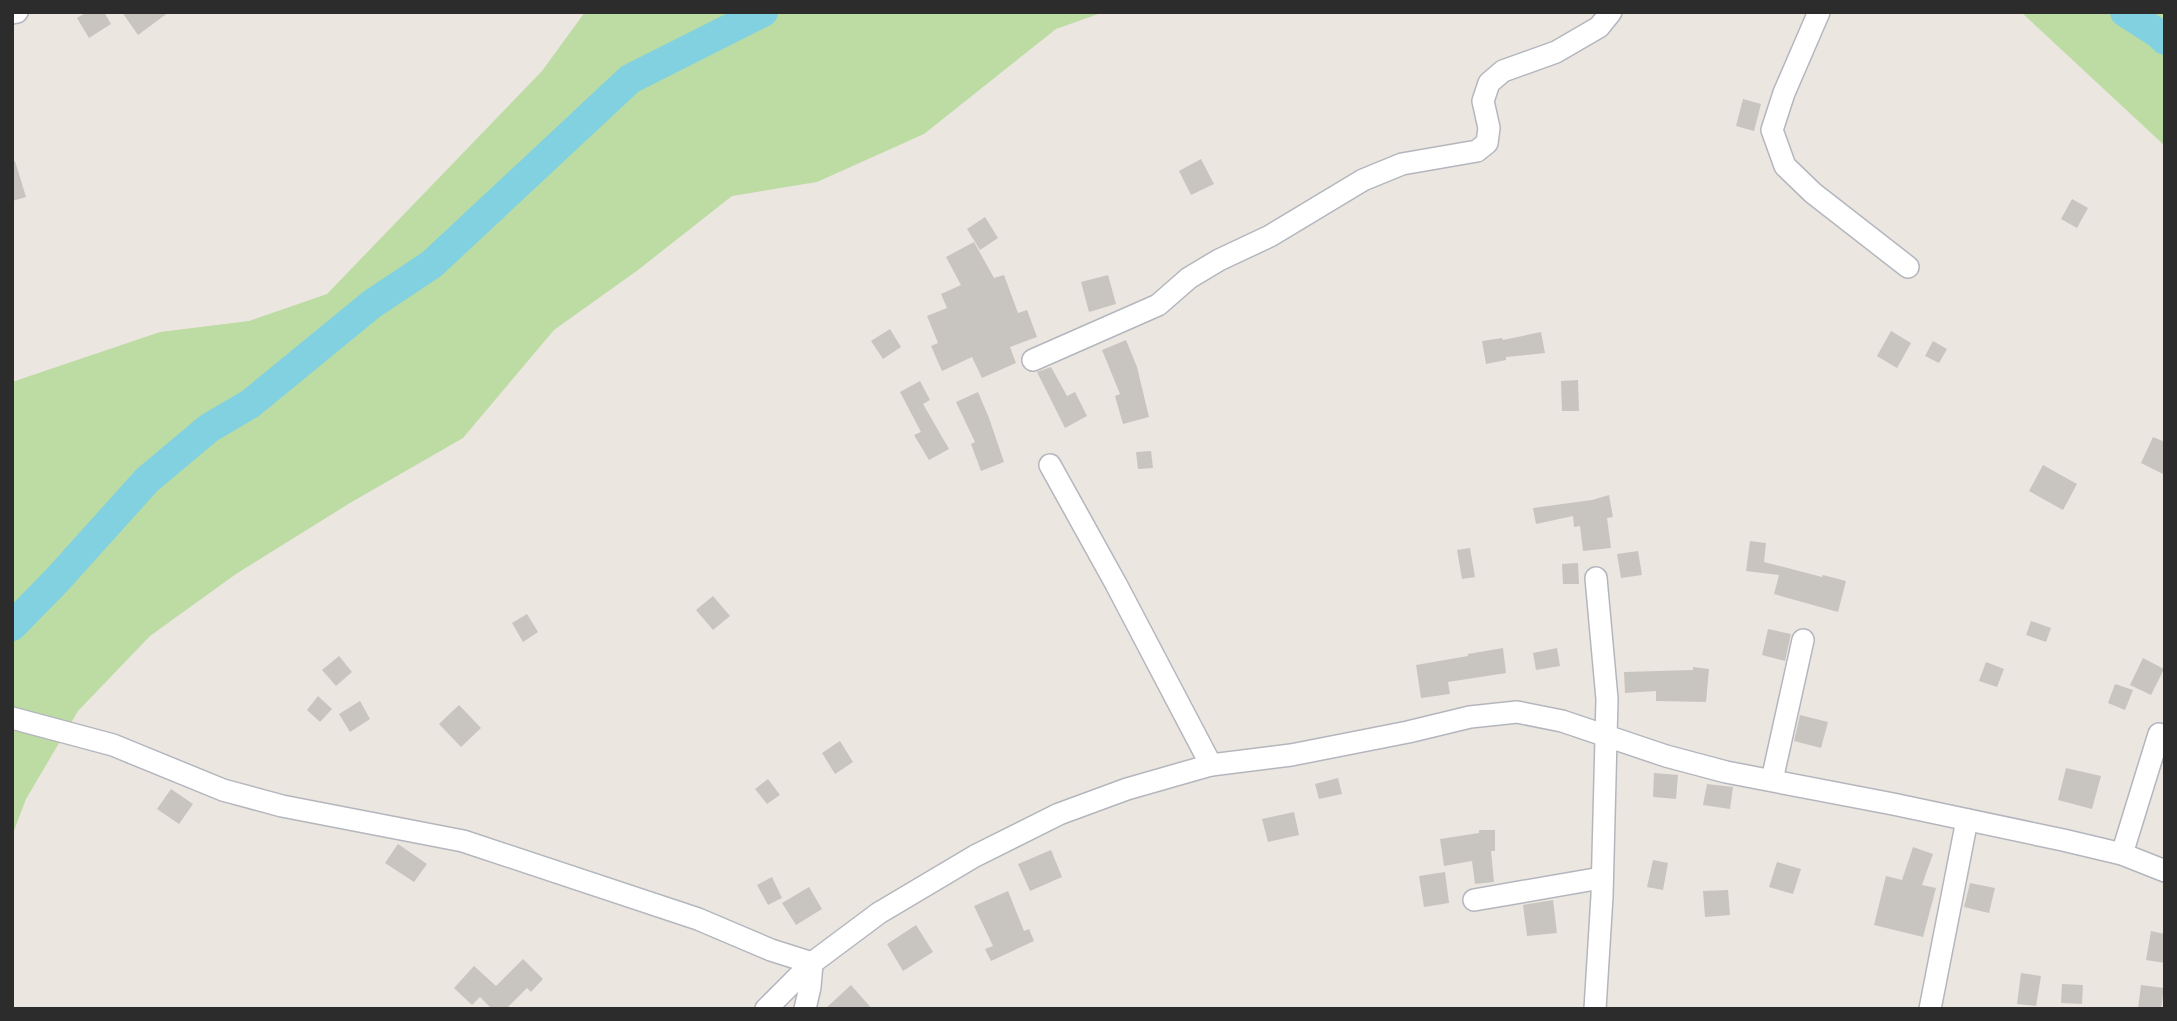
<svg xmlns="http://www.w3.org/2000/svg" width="2177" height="1021" viewBox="0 0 2177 1021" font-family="'Alegreya Sans',sans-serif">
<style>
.green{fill:#bcdca4}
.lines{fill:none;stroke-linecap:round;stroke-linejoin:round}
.river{stroke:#81d1e1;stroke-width:30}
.building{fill:#c8c4bf}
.minor-casing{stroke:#b4b6be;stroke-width:24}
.minor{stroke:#fff;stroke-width:21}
</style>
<rect width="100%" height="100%" fill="#ece6e0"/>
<!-- green -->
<g class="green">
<path d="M585,12h519l-48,17 -132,105 -107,48 -85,14 -94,74 -84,60 -91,108 -113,65 -114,71 -86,62 -72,75 -52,88 -14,37v-454l148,-50 89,-11 78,-27 215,-223z"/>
<path d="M2021,12h144v134z"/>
</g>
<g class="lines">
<!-- river -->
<g class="river">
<path d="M2125,12l34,22 6,6"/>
<path d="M12,626l45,-46 90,-100 62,-52 41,-24 122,-100 60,-40 198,-185 133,-67"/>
</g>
</g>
<!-- building -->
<g class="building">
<path d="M87,12h17l7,12 -22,14 -12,-20z"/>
<path d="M122,12h47l-31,23z"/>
<path d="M1743,99l18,5 -7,27 -18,-5z"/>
<path d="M1201,159l13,25 -23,11 -12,-24z"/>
<path d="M15,161l11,36 -14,4v-39z"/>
<path d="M2072,199l16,9 -11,20 -16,-9z"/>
<path d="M985,217l13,21 -18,12 -13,-21z"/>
<path d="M974,242l20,36 10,-3 14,38 9,-3 10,27 -27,10 6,16 -34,15 -10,-21 -30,14 -11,-25 7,-3 -11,-27 20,-8 -6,-14 20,-9 -15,-28z"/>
<path d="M1108,275l8,29 -27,8 -8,-30z"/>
<path d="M890,329l11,18 -18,12 -12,-18z"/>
<path d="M1891,331l20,12 -14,25 -20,-12z"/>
<path d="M1541,332l4,21 -39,4v3l-20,4 -4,-23 20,-3 1,2z"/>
<path d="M1126,340l11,27 12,50 -26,7 -8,-28 5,-2 -18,-44z"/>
<path d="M1933,341l14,8 -8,14 -14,-7z"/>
<path d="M1051,367l16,29 8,-4 12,24 -22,12 -28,-56z"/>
<path d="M1578,380l1,31h-17l-1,-30z"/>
<path d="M920,381l10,19 -7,4 26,45 -20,11 -15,-25 7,-3 -21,-40z"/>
<path d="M978,392l11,26 15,44 -23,9 -10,-27 4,-2 -19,-40z"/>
<path d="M2153,437l12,5v33l-24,-12z"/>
<path d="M1151,451l2,17 -15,1 -2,-17z"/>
<path d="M2043,465l34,19 -14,26 -34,-19z"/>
<path d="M1609,495l4,22 -6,1 4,30 -28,3 -3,-25 -6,1 -1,-11 -37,8 -3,-16 59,-8z"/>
<path d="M1750,541l16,2 -2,19 58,15 1,-2 23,6 -8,31 -64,-18 5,-19 -33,-4z"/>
<path d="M1470,548l5,29 -13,2 -5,-29z"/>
<path d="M1638,551l4,24 -21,3 -4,-24z"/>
<path d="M1578,563l1,21h-16l-1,-20z"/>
<path d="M713,596l17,20 -17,14 -17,-20z"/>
<path d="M527,614l11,18 -15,10 -11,-19z"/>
<path d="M2031,621l20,7 -5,14 -20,-7z"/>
<path d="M1768,629l23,5 -6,27 -23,-6z"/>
<path d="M1503,648l3,25 -58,9 2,12 -29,4 -5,-33 52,-9v-2z"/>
<path d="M1557,648l3,18 -24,4 -3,-17z"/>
<path d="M339,656l13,16 -16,14 -14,-16z"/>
<path d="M2143,658l21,11 -13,26 -21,-10z"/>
<path d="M1986,662l18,7 -7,18 -18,-6z"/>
<path d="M1693,667l16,2 -3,33 -50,-1v-10l-31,2 -1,-21 69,-2z"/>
<path d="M2115,684l18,6 -8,20 -17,-7z"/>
<path d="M318,696l14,13 -12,13 -13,-12z"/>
<path d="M360,701l10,18 -20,13 -11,-18z"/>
<path d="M459,705l22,23 -20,19 -22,-23z"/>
<path d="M1800,715l28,7 -7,26 -27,-7z"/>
<path d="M840,741l13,21 -18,12 -13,-21z"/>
<path d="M2066,768l35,8 -9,33 -34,-9z"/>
<path d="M1654,773l24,2 -2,24 -23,-2z"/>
<path d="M1338,778l4,16 -23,5 -4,-15z"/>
<path d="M768,779l12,16 -13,9 -12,-15z"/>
<path d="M1707,784l26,3 -3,22 -27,-4z"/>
<path d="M171,789l22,15 -14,20 -22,-15z"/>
<path d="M1294,812l5,23 -31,7 -6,-23z"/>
<path d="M1479,830h16v21h-4l3,31 -19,2 -3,-23 -28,5 -4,-27 39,-6z"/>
<path d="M398,844l29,20 -13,18 -29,-19z"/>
<path d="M1913,847l20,7 -11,31 14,3 -13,49 -49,-12 12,-49 16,4z"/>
<path d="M1051,850l11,27 -32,14 -12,-27z"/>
<path d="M1653,860l15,3 -5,27 -16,-3z"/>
<path d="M1777,862l24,7 -8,25 -24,-7z"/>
<path d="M1445,872l4,31 -25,4 -5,-31z"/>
<path d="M772,877l10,21 -14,7 -11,-20z"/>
<path d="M1970,883l25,5 -6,25 -25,-6z"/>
<path d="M809,887l13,22 -26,16 -14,-22z"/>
<path d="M1728,890l2,25 -25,2 -2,-26z"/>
<path d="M1008,891l16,40 5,-2 5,12 -43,20 -6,-12 8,-3 -19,-40z"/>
<path d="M1553,900l4,33 -30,3 -4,-31z"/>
<path d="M916,925l17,27 -30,19 -16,-27z"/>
<path d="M2151,931l14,3v29l-19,-3z"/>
<path d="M523,959l20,20 -12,13 -4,-4 -21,21h-14l-12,-12 -8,8 -18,-17 20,-22 22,20z"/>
<path d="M2021,973l20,3 -5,30 -19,-2z"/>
<path d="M2062,984l21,1 -1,19 -21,-1z"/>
<path d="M851,985l21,24h-47z"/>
<path d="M2141,985l23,3 -3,21h-23z"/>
</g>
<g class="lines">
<!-- minor casing -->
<g class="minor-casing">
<g id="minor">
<path d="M1819,12l-35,81 -12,37 13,36 28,27 95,74"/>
<path d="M12,13l5,-1"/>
<path d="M1033,360l125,-55 31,-27 30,-18 51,-24 93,-56 39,-16 75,-13 10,-8 2,-15 -6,-27 6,-18 14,-12 53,-19 43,-25 12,-15"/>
<path d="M1050,465l66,119 95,181"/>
<path d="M12,718l101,27 110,45 59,16 181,35 235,78 73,31 41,13"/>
<path d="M1772,780l31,-140"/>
<path d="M2122,854l37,-120"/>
<path d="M1474,900l127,-22"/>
<path d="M766,1009l46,-46 67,-50 96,-57 84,-42 68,-25 84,-24 80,-10 117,-23 62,-15 47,-5 45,9 104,35 60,16 167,32 170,36 59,14 43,17"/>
<path d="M805,1009l5,-22 2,-24"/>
<path d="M1595,1009l7,-113 5,-197 -11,-121"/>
<path d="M1930,1009l37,-189"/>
</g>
</g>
<!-- minor -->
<use href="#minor" class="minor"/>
</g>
<!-- border -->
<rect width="2177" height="1021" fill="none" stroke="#2c2c2c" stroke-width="28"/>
</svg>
